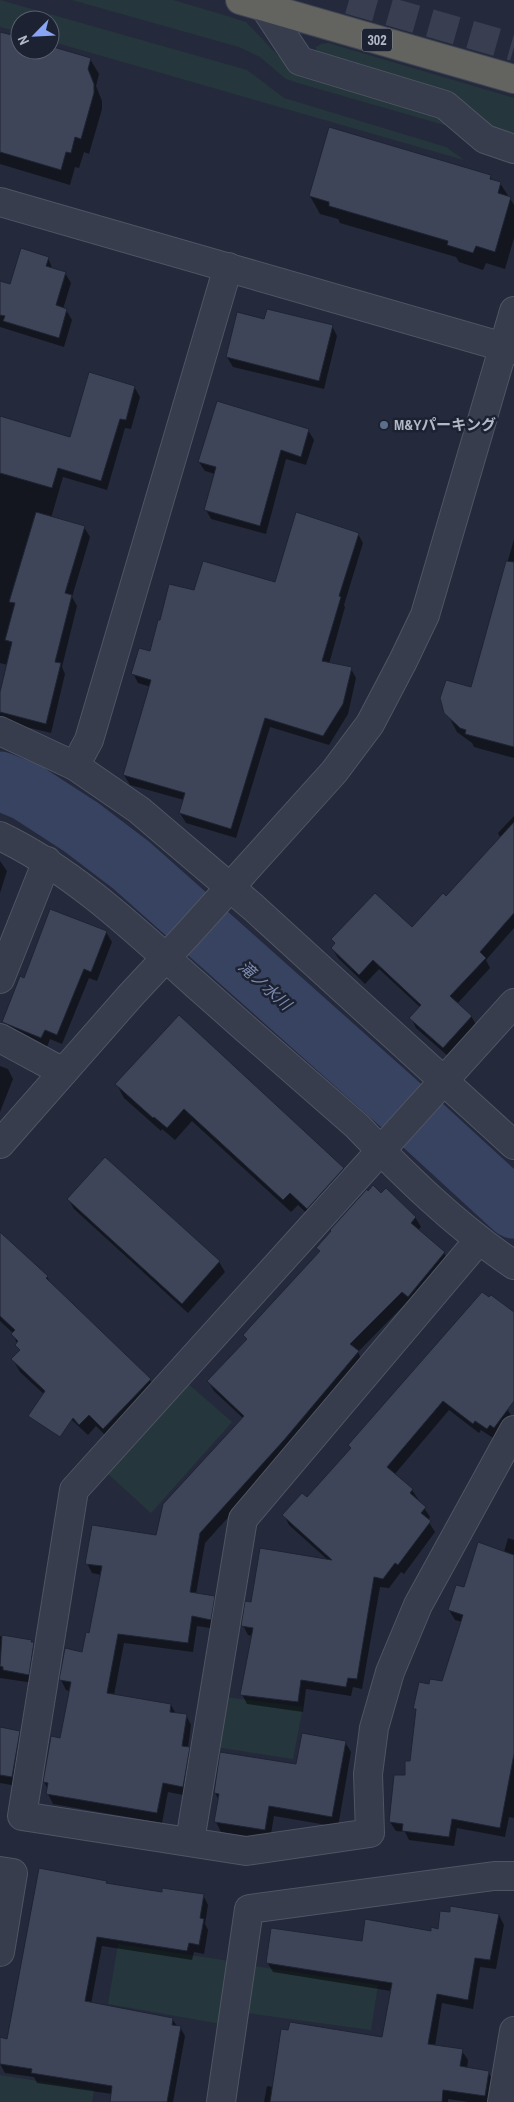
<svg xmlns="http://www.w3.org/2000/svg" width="514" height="2102" viewBox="0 0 514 2102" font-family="'Archivo Narrow','Noto Sans JP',sans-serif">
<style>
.green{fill:#25373c}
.shadow{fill:#0007}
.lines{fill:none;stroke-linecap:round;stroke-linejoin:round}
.river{stroke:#384362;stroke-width:59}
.building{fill:#3e4559;stroke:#1e2433}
.motorway-tunnel{stroke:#393f50;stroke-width:28;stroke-dasharray:28 14;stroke-linecap:butt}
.minor-casing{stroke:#4f5564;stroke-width:30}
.tertiary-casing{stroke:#4f5564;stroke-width:30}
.trunk-casing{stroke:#3f4554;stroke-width:30}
.minor{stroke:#373d4c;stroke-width:28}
.tertiary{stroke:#373d4c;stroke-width:28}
.trunk{stroke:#636360;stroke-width:28}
.service-dot{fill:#5c6f8a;stroke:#1c2231;stroke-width:2}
.labels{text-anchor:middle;stroke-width:5;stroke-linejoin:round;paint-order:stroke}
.shield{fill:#1c2231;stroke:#868b9a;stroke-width:1}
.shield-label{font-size:14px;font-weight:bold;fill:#b3b8c7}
.poi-label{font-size:15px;font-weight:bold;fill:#b3b8c7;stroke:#1c2231;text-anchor:start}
.water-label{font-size:16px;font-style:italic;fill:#7c8aae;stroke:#1c2231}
</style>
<rect width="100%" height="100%" fill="#242a3b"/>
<!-- green -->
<g class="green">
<path d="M0,0l247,70 37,28 162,49 18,13 -414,-119v-21h-30v12l-20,-5z"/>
<path d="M72,0h101l54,16 19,6 37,39 13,8 143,42 19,18 -160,-46 -12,-4 -26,-22 -21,-10z"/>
<path d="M328,43l186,55v39l-197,-83 -1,-7 5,-3z"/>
<path d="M186,1382l46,40 -81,91 -45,-41z"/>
<path d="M225,1697l78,10 -10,52 -77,-12z"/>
<path d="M118,1944l111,17 -8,63 -113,-20z"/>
<path d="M254,1966l124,19 -7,45 -124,-17z"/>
<path d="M0,2075l94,15 -2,12h-92z"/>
</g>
<!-- shadow -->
<g class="shadow">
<path d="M0,33l20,6v11h30v-3l40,12 9,15 -3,12 6,15v8l-13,45 -5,-2 -5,16 -4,-1 -5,18 -70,-21z"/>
<path d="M490,176l3,5 7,2 14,22v33l-9,31 -19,-6 -3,7 -24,-8 -3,-5 -116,-34 -2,-4 -18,-5 -10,-18z"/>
<path d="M48,258l5,12 12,3 6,10 -8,26 3,1 6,10 -8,27 -64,-20v-45l11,3z"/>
<path d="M332,326l5,10 -13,53 -91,-22 -6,-10z"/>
<path d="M135,388l5,9 -9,32 -6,-1 -18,62 -44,-13 -12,41 33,9 6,10 -18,60 5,9 -15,61 3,7 -14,59 -49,-12 -2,-4v-20l8,-32 -8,-2v-246l70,21z"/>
<path d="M308,430l6,10 -8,25 -20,-6 -20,75 -55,-15 -5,-9 9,-36 -10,-3 -6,-9z"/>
<path d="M358,534l5,9 -19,62 1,2 -16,57 22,5 5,9 -8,36 -19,31 -59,-18 -34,111 -50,-15 -6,-10 4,-13 -54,-15 -6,-10 27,-88 -13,-4 -5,-10 18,-20 44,-61 81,-9z"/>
<path d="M514,539v219l-40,-11 -2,-4 -15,-11 -8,-15 23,-28z"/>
<path d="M514,816v112l-28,32 4,8 -33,36 14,12 6,10 -28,31 -33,-29 -5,-10 9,-11 -41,-38 -14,15 -27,-26 -6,-10 80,-19 34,-31 55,-59 -3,-6z"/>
<path d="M0,861l7,10 -7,22z"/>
<path d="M106,932l6,10 -15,39 -8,-3 -27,66 -12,-5 -3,8 -38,-15 -6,-10 22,-42z"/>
<path d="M179,1017l164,152 7,13 -35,39 -17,-16 -7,7 -99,-91 -17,19 -13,-11 -1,2 -37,-33 -7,-13z"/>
<path d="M0,1066l8,3 5,10 -13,33z"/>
<path d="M381,1195l34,22 6,10 -3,3 26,23 6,10 -36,43 -6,-5 -50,51 5,10 -74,88 -84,93 -9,51 18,3 5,10 -3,22 -19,-3 -4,26 -69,-9 -10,52 57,10 5,9 10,1 5,10 -3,23 6,10 -6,38 -20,-4 -6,31 -109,-19 -5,-10v-5l-4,-7 17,-43 9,-48 -4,-1 -5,-10 22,-27 7,-18 11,-60 -9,-2 -5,-10 70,-26 87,-118 -30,-28 -6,-10 40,-41 72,-88 -2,-4z"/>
<path d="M68,1199l151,63 6,10 -37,41 -114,-104z"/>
<path d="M0,1233l47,44 5,9 98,94 7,12 -47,48 -14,-14 -8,9 -68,-63 -7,-12 7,-8 -7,-19 -13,-12z"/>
<path d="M514,1316v79l-9,11 6,9 -18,23 -12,-8 -2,3 -30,-23 -55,65 18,15 18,27 -2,4 7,11 -31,42 -3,-2 -12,16 -9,-1 -18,102 -9,-2 -2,9 -45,-7 -3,23 -56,-8 -5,-10 11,-58 -5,-1 -5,-10 9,-22 77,-42 -40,-36 -5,-10 23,-16z"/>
<path d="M508,1538l6,2v278l-5,-1 -4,20 -48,-9 -3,18 -45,-6 -4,-8 -9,-1 -6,-9 21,-59 6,-50 -2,-5 15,-22 13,-3 19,-61 -7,-2 -6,-10 16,-21 39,-37z"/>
<path d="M0,1636l31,5 2,3 5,9 -4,30 -34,-5z"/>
<path d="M0,1729l19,3 5,9 -7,45 -17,-3z"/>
<path d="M345,1742l6,10 -13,75 -64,-11 -4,24 -49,-8 -5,-10 3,-22 -4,-7 82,-28z"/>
<path d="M106,1882l2,3 55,8 40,2 5,10 -3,19 3,6 -4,24 -10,-2 -2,8 -90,-14 -11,58 81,15 5,7 3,1 5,9 -12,66h-62l1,-8 -75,-11 -3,-6 -29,-4 -5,-9v-6l8,-18z"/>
<path d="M499,1915l5,10 -8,44 -16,-2 -7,42 -31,-6 -7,43 27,5 6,9 -1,8 21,4 6,10 -4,20h-21l-21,-3v3h-184l3,-16 6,1 110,-49 8,-47 -118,-19 -6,-10 96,-20 69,-10z"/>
</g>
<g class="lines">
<!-- river -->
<path class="river" d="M0,781l27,11 54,35 50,38 274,244 109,100"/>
</g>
<!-- building -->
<g class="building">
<path d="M0,32l20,5v13h30v-4l41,12 -3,11 6,15v9l-13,46 -6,-2 -4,16 -5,-1 -5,18 -61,-18z"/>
<path d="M329,127l162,48 -1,4 11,3 -3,11 13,4 -16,55 -19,-6 -3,7 -26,-8 1,-4 -119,-35v-4l-20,-6z"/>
<path d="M21,248l28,9 -3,9 20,6 -10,33 11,4 -8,29 -56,-17 2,-5 -5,-1v-34l10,3z"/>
<path d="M267,309l66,16 -14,56 -93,-24 11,-45 27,7z"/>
<path d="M89,372l46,14 -9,34 -6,-1 -19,62 -43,-13 -6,20 -52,-15v-57l70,21z"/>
<path d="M217,401l92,28 -8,28 -20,-7 -21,76 -56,-16 12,-43 -18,-5z"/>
<path d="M36,512l49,14 -20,67 7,2 -17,67 6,1 -15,61 -46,-12v-20l12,-50 -7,-2 10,-37 -6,-1z"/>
<path d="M296,512l63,21 -20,63 2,1 -19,64 30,6 -9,37 -20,32 -58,-18 -34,111 -52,-16 6,-20 -62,-18 28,-95 -20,-6 8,-26 11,3 8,-31h2l9,-36 25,6 9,-29 72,21z"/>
<path d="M506,561l8,1v185l-49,-13 1,-4 -6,-2 -16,-15 -4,-15 6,-18 25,7z"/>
<path d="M514,822v91l-34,39 6,6 -36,38 22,20 -29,32 -34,-30 12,-13 -48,-45 -14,15 -28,-27 4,-5 -4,-4 44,-46 37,34 31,-34 3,3z"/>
<path d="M50,909l57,22 -16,41 -7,-3 -27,66 -12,-5 -4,8 -39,-16 18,-46 4,2z"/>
<path d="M179,1015l165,153 -37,41 -17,-16 -7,7 -99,-91 -17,19 -13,-11 -1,1 -38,-34z"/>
<path d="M105,1157l115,104 -38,43 -115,-105z"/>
<path d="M373,1185l8,8 5,-5 30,29 -5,6 34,29 -37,45 -6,-5 -52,52 9,7 -75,89 -84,93 -10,59 25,4 -4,24 -19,-4 -4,27 -70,-9 -11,59 64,11 -1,8 17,2 -5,32 8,1 -7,40 -20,-4 -6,30 -111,-19 2,-11 -5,-1 8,-46 9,2 11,-56 -12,-2 6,-32 17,4 4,-20 3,1 13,-67 -17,-2 7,-39 64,10 7,-31 81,-88 -37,-35 40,-42 -4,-4 7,-8 70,-76 -4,-3 15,-17 -1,-1 37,-41 1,2z"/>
<path d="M0,1232l48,44 -2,2 105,101 -48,50 -14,-14 -10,10 -6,-7 -13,19 -32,-21 17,-25 -34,-32 9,-9 -5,-5 3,-4 -7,-7 4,-4 -15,-14z"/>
<path d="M482,1292l7,5 2,-2 23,17v89l-20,27 -4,-3 -3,4 -12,-8 -2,3 -30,-23 -56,66 26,22 -3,4 16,14 -5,6 10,8 -33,44 -3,-2 -12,16 -9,-2 -17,102 -9,-1 -2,9 -45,-7 -3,22 -58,-7 13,-67 -12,-2 4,-25 6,1 9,-54 72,12 -50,-45 20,-22 5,4 44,-49 -3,-3z"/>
<path d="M478,1542l36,13v199l-14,74 -48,-9 -3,18 -47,-6 1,-7 -14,-2 5,-47h11v-14h5l6,-52h-3l6,-27 10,2 1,-5 12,2 21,-66 -15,-5 8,-25 8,2z"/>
<path d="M2,1635l30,5 -1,2h3l-5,33 -26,-5v-3l-3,-1z"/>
<path d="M0,1727l20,4 -8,46 -12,-2z"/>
<path d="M302,1733l44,8 -14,76 -63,-11 -4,24 -51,-8 5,-28 -5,-1 6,-41 76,12z"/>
<path d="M39,1868l68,13 -1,2 56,9v-4l42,6 -4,24 4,1 -5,26 -10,-2 -2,8 -90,-14 -12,64 88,17 -1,7 9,1 -14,76h-57l2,-16 -81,-13 1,-4 -32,-5v-27l7,2z"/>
<path d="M450,1906l49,8 -9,46 -15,-2 -7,42 -31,-6 -9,50 35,5 -3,17 29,5 -4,25 -42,-6 -1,12h-172l11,-73 7,1 2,-8 92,15 10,-54 -126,-20 5,-35 91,13 3,-22 66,12v-4l7,2 2,-18 10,1z"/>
</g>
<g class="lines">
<!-- motorway-tunnel -->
<path class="motorway-tunnel" d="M349,0l165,47"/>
<!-- minor casing -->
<g class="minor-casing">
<g id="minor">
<path d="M265,8l35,53 145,44 40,34 29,10"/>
<path d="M0,202l514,148"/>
<path d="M0,731l75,35 64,44 114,97 261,238"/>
<path d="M75,766l14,-26 139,-473"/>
<path d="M0,836c73,35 134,93 194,147 54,48 108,95 163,143 48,50 99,100 157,139"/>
<path d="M0,979l47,-118"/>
<path d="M514,1003l-440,487 -52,326 224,35 124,-18 -2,-59 6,-46 16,-56 28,-67 96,-175"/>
<path d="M0,1038l63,34"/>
<path d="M190,1841l53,-322 235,-278"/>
<path d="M0,1871l13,2 -13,79"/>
<path d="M221,2102l28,-193 245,-33h20"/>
<path d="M502,2102l12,-71"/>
</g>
</g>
<!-- tertiary casing -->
<g class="tertiary-casing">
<path id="tertiary" d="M0,1144l131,-149 56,-60 147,-163 36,-48 33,-63 22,-46 89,-304"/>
</g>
<!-- trunk casing -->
<g class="trunk-casing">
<path id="trunk" d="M240,0l274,79"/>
</g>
<!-- minor -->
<use href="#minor" class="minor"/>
<!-- tertiary -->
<use href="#tertiary" class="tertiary"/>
<!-- trunk -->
<use href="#trunk" class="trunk"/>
</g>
<!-- markers -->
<circle class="service-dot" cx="384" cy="425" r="5"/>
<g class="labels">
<!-- shield labels -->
<rect class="shield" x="362" y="28.5" width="30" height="23" rx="4"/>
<g class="shield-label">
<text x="377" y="45">302</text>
</g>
<!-- poi labels -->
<g class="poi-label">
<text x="394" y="430">M&amp;Yパーキング</text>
</g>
<!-- water labels -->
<g class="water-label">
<text transform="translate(265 985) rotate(42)" y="6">滝ノ水川</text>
</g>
</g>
<!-- north arrow -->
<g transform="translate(35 35) rotate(246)"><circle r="24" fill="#1c2231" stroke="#585e6d"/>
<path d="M0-4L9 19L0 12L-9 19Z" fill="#8aa4f5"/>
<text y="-8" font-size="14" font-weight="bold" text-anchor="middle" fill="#b3b8c7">N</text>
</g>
</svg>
